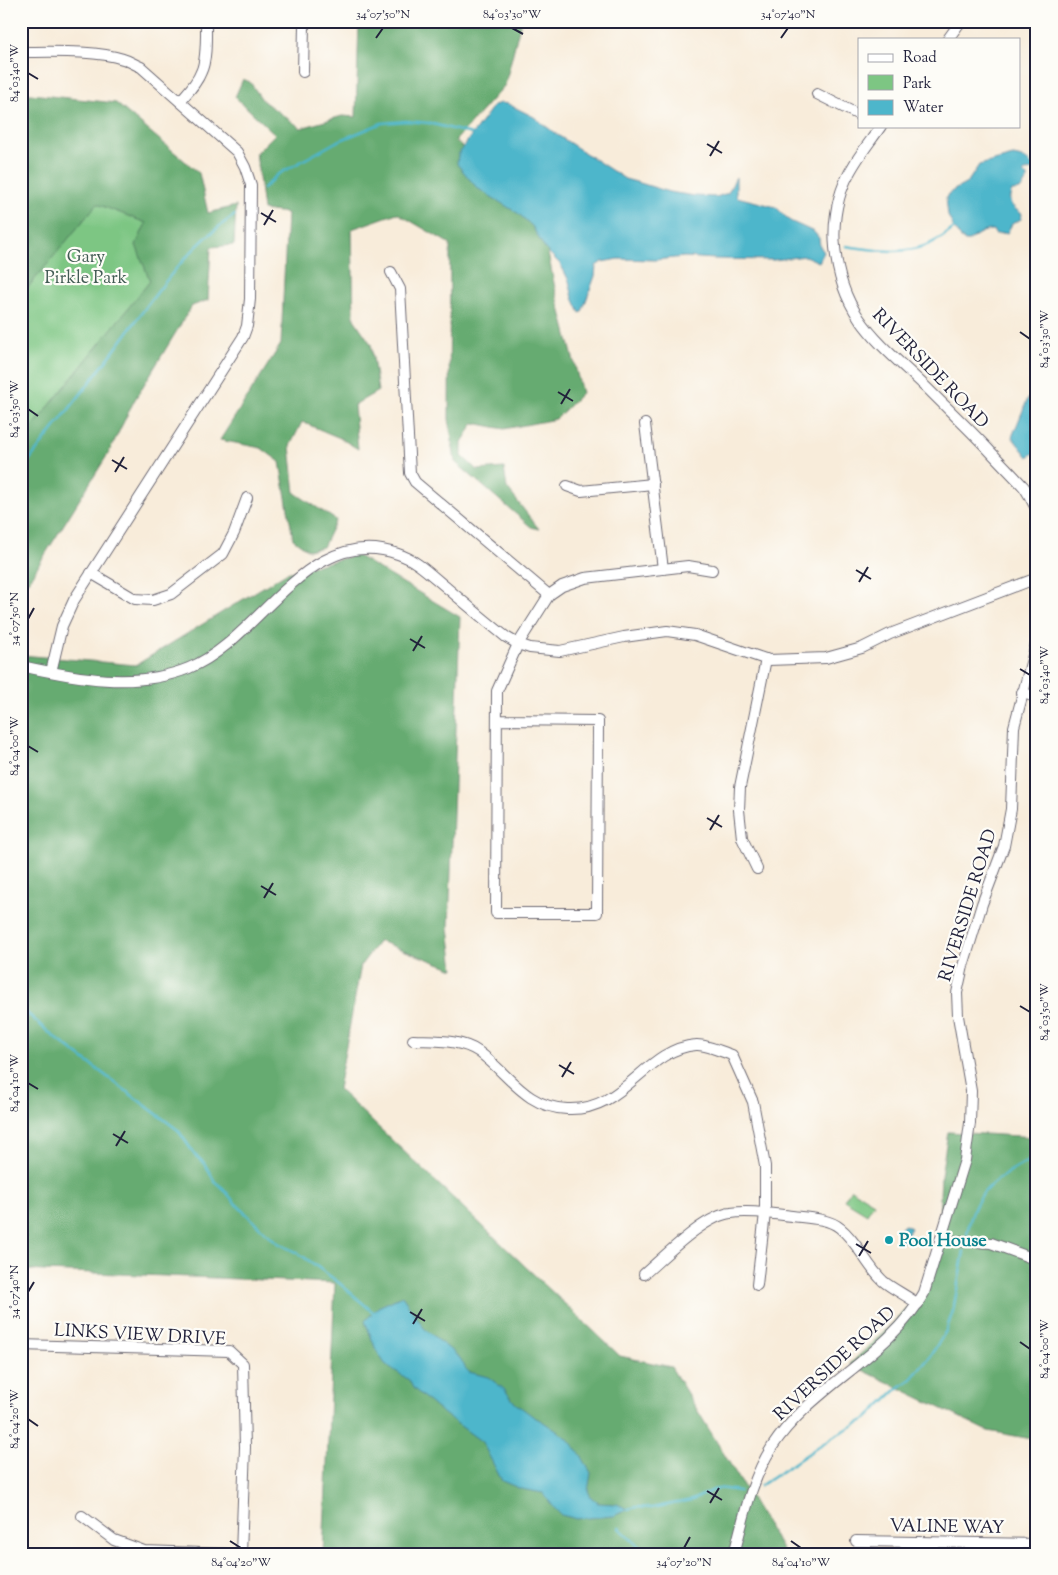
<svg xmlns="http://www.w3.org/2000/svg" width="1058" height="1575" viewBox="0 0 1058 1575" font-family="'Sorts Mill Goudy',serif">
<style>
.green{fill:#7dc683;stroke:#50745f}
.forest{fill:#66ab71;stroke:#446656}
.water{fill:#4db6cb;stroke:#386c83}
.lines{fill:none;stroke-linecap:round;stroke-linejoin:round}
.stream{stroke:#4db6cb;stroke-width:2.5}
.minor-casing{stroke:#6d6973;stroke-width:12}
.minor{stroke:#fff;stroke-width:10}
.ticks{fill:none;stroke:#22223b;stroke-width:2}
.culture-dot{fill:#0f9aa8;stroke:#fdfcf7;stroke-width:2}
.labels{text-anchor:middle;stroke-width:4.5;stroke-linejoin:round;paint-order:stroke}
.park-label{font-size:18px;fill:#425b54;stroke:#fdfcf7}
.street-label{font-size:18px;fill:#22223b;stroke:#fdfcf7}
.culture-label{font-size:18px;font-weight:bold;fill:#0d838f;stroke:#fdfcf7;text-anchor:start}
.neatline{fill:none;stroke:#22223b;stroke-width:2}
.ticks-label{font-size:12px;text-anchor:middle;fill:#22223b}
</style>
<rect width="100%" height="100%" fill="#fdfcf7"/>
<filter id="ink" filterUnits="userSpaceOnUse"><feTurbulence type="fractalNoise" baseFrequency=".02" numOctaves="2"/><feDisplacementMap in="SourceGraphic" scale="10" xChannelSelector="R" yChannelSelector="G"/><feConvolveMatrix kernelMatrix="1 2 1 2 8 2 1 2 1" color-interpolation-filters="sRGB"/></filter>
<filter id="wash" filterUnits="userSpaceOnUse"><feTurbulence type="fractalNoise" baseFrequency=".0096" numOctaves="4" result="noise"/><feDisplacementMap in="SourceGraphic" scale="20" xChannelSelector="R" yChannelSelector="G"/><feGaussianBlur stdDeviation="1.12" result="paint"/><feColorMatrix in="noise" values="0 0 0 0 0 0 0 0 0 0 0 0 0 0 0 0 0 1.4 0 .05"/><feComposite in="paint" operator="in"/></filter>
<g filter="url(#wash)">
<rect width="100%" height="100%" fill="#f8ecda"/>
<!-- green -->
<g class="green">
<path d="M21,183l68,12 57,28 12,45 -137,294z"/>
<path d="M851,1189l23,14 -7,11 -23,-14z"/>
</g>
<!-- forest -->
<g class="forest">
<path d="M359,21h162l-16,64 -50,56 83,62 17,85 27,105 -26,26 -52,10 -30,-6 -12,19v14l15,14 27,-2 3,20 32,41 -8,-2 -76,-65 -6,-43 1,-175 -53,-31 -45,16 2,90 17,25 7,47 -24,14 4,44 -18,-11 -38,-16 -12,24 5,47 41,27 -13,27 -15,3 -15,-11 -13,-77 -19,-14 -41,-8 61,-96 6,-131 -24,-3 -7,-57 19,-19 -40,-37 8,-18 7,3 13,19 38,27 41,-12 14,1z"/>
<path d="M21,93l95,10 83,70 9,40 28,-7 -2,39 -23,2 -3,53 -16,6 -58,95 -26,53 -87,139v-152l129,-160 -14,-36 10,-22 -49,-19 -76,92z"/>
<path d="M356,555l104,62 -11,311 5,41 -75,-28 -18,24 -23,124 282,267 51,11 114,187h-462l12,-271 -314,-13v-615l115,10 150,-92z"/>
<path d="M948,1132l89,5v303l-49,-9 -138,-67 42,-40 31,-33 15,-53 3,-62z"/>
</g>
<!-- water -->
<g class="water">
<path d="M501,103l7,1 26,13 22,17 69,45 15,4 29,9 26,4 21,1 12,-4 8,-16v17l1,3 39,10 14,14 24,11 5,6 1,8 4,6 -5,10 -14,-6 -31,4 -58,-1 -32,-2 -29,3 -37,-1 -16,3 -6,4 -1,10 -13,36 -2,1 -7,-15 -4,-17 -5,-10 -4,-7 -15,-15 -13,-23 -13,-12 -42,-26 -20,-24 1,-9 13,-19 23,-31z"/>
<path d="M1013,156c8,1 18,5 21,12v2l-9,1 -2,2 5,4v2l-8,11 -8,1c-6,12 1,16 10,23l-1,5 -9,5 -5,9 -12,1 -2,-4c-10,0 -17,5 -24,11h-4l-5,-4 -6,-9 -6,-12 -2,-18 2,-4 6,-4 13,-7 12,-18z"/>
<path d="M1028,398l9,3v50l-9,6 -16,-20z"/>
<path d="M905,1225l6,3 -3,5 1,6 -4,3 -6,-1 -2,-3 4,-5 -1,-5z"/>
<path d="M402,1296l22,32 36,30 6,11 3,3 19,5 16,12 11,14 19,14 8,4 25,17 14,17 10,18 -3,18 3,6 7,6 19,1 11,5 -14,7 -38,3 -7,-2 -8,-2 -6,-6 -12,-16 -22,-4 -19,-8 -20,-39 -46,-34 -23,-20 -4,-8 -24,-16 -9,-14 -11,-29 13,-14z"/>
</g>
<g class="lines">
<!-- stream -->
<g class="stream">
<path d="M263,189l14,-14 59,-33 46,-19 24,-2 23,2 43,11"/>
<path d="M846,246c42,6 74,12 108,-18"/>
<path d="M21,471c33,-43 66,-84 98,-127 34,-46 67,-97 116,-129"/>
<path d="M21,1008l32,28 125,94 17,25 9,8 11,19 8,6 12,15 31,30 12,10 23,12 37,27 35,30"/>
<path d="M967,1234c5,-28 14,-45 39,-60 10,-7 21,-11 31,-19"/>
<path d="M760,1486l74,-50 32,-17 31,-30 14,-10 18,-21 17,-27 7,-20 11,-60"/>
<path d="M628,1509l9,-2 15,1 40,-8 26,-12 21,3"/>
<path d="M619,1528l28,26"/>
</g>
</g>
</g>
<g filter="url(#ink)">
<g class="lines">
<!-- minor casing -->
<g class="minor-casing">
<g id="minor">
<path d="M302,21l2,4 -1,47"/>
<path d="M948,39l13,-18"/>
<path d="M21,52c29,0 76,-2 102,7 7,2 12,6 18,8l96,85 8,15 6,18 -1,114 -3,27 -4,11 -169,263 -12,26 -11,46"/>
<path d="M817,94l42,21"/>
<path d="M180,101c8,-9 17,-18 21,-29 6,-12 5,-36 5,-51"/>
<path d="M881,126c-13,19 -28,36 -37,58 -8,19 -11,43 -9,63 6,71 46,97 93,142 20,20 40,39 59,59 12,13 25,26 37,39 5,7 9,16 13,23"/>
<path d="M391,272l9,17 10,184 5,9 134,113"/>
<path d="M645,424l18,145"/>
<path d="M567,486l14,5 72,-7"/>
<path d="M91,573l44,26 18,1 18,-6 52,-40 11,-21 13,-35"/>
<path d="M21,666c55,12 114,24 168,2 71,-28 119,-146 209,-114 19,6 34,22 49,34 20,17 39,33 59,49l12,7 12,4 30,3 64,-14 43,-6 28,4 73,25 58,-2 36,-10 28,-14 147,-56"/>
<path d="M1022,692l15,6"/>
<path d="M497,720l101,1 -1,192h-101l1,-222 21,-47 31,-49 13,-9 23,-8 103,-12 24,4"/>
<path d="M757,869l-15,-31 -3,-28 1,-23 26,-128"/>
<path d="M413,1040c21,1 48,-1 66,12 30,22 46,55 88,57 58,3 77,-60 129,-64 9,-1 27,7 36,10l21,47 12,64v47l-8,72"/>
<path d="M940,1240l51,3 46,17"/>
<path d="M644,1274c20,-17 61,-59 87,-61 19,-3 41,1 61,3 15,2 36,2 48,12 18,14 26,37 43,53 8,7 26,16 35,23"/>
<path d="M21,1345l208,6 14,13 2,83 -4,107"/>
<path d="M82,1516l32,24 30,11 87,3"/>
<path d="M856,1541l181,3"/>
<path d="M734,1554c10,-37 17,-74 38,-107 40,-61 116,-90 152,-154l41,-133 5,-37 1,-32 -13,-75 -1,-23 6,-27 19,-62 22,-58 7,-37 3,-82 23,-87"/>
</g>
</g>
<!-- minor -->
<use href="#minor" class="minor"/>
</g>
</g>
<!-- ticks -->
<path class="ticks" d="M512,28l11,6M376,38l7,-10M781,38l7,-10M28,73l10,6M707,144l15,9M710,156l9,-15M261,213l15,9M264,225l9,-15M1020,332l10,7M558,392l15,9M561,404l9,-15M28,409l10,7M112,460l15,9M115,472l9,-15M856,570l15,9M859,582l9,-15M28,619l6,-11M410,639l15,9M413,651l9,-15M1020,669l10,6M28,746l10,6M707,818l15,9M710,830l9,-15M261,886l15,9M264,898l9,-15M1020,1006l10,6M559,1065l15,9M562,1077l9,-15M28,1083l10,6M113,1134l15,9M116,1146l9,-15M856,1244l15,9M859,1256l9,-15M28,1292l6,-10M410,1312l15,9M413,1324l9,-15M1020,1342l10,7M28,1419l10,7M707,1491l15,9M710,1503l9,-15M230,1541l11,7M791,1541l10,7M684,1548l6,-11"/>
<!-- markers -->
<circle class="culture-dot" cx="889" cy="1240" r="5"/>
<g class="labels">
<!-- park labels -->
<g class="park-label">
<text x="86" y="262">Gary<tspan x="86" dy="21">Pirkle Park</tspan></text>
</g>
<!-- street labels -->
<g class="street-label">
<text transform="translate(931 368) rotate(46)" y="6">RIVERSIDE ROAD</text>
<text transform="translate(967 905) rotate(-73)" y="6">RIVERSIDE ROAD</text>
<text transform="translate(140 1334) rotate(3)" y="6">LINKS VIEW DRIVE</text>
<text transform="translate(834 1363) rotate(-43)" y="6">RIVERSIDE ROAD</text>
<text transform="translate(947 1526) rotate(1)" y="6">VALINE WAY</text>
</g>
<!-- culture labels -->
<g class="culture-label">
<text x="899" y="1246">Pool House</text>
</g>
</g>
<!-- margin -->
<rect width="1058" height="1575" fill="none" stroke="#fdfcf7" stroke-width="55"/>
<!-- legend -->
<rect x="858" y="38" width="162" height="90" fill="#fdfcf7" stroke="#a5a5ac"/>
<rect x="868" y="54" width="25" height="8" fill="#ffffff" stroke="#a5a5ac"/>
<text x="903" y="62" font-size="15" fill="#22223b">Road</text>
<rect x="868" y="75" width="25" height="15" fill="#7dc683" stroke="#a5a5ac"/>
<text x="903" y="88" font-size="15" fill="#22223b">Park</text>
<rect x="868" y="100" width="25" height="15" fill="#4db6cb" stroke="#a5a5ac"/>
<text x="903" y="112" font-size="15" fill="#22223b">Water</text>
<rect x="28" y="28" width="1002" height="1520" class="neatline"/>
<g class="ticks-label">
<text x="383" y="18">34°07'50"N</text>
<text x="512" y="18">84°03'30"W</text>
<text x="788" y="18">34°07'40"N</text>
<text transform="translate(14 73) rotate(-90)" y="4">84°03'40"W</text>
<text transform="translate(1044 339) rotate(-90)" y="4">84°03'30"W</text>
<text transform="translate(14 409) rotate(-90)" y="4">84°03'50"W</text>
<text transform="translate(14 619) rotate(-90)" y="4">34°07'50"N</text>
<text transform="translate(1044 675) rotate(-90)" y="4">84°03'40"W</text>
<text transform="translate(14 746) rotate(-90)" y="4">84°04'00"W</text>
<text transform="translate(1044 1012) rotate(-90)" y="4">84°03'50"W</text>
<text transform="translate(14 1083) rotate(-90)" y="4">84°04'10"W</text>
<text transform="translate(14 1292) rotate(-90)" y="4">34°07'40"N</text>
<text transform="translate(1044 1349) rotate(-90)" y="4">84°04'00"W</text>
<text transform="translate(14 1419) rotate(-90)" y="4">84°04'20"W</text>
<text x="241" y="1566">84°04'20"W</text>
<text x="684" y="1566">34°07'20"N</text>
<text x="801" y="1566">84°04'10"W</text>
</g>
</svg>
